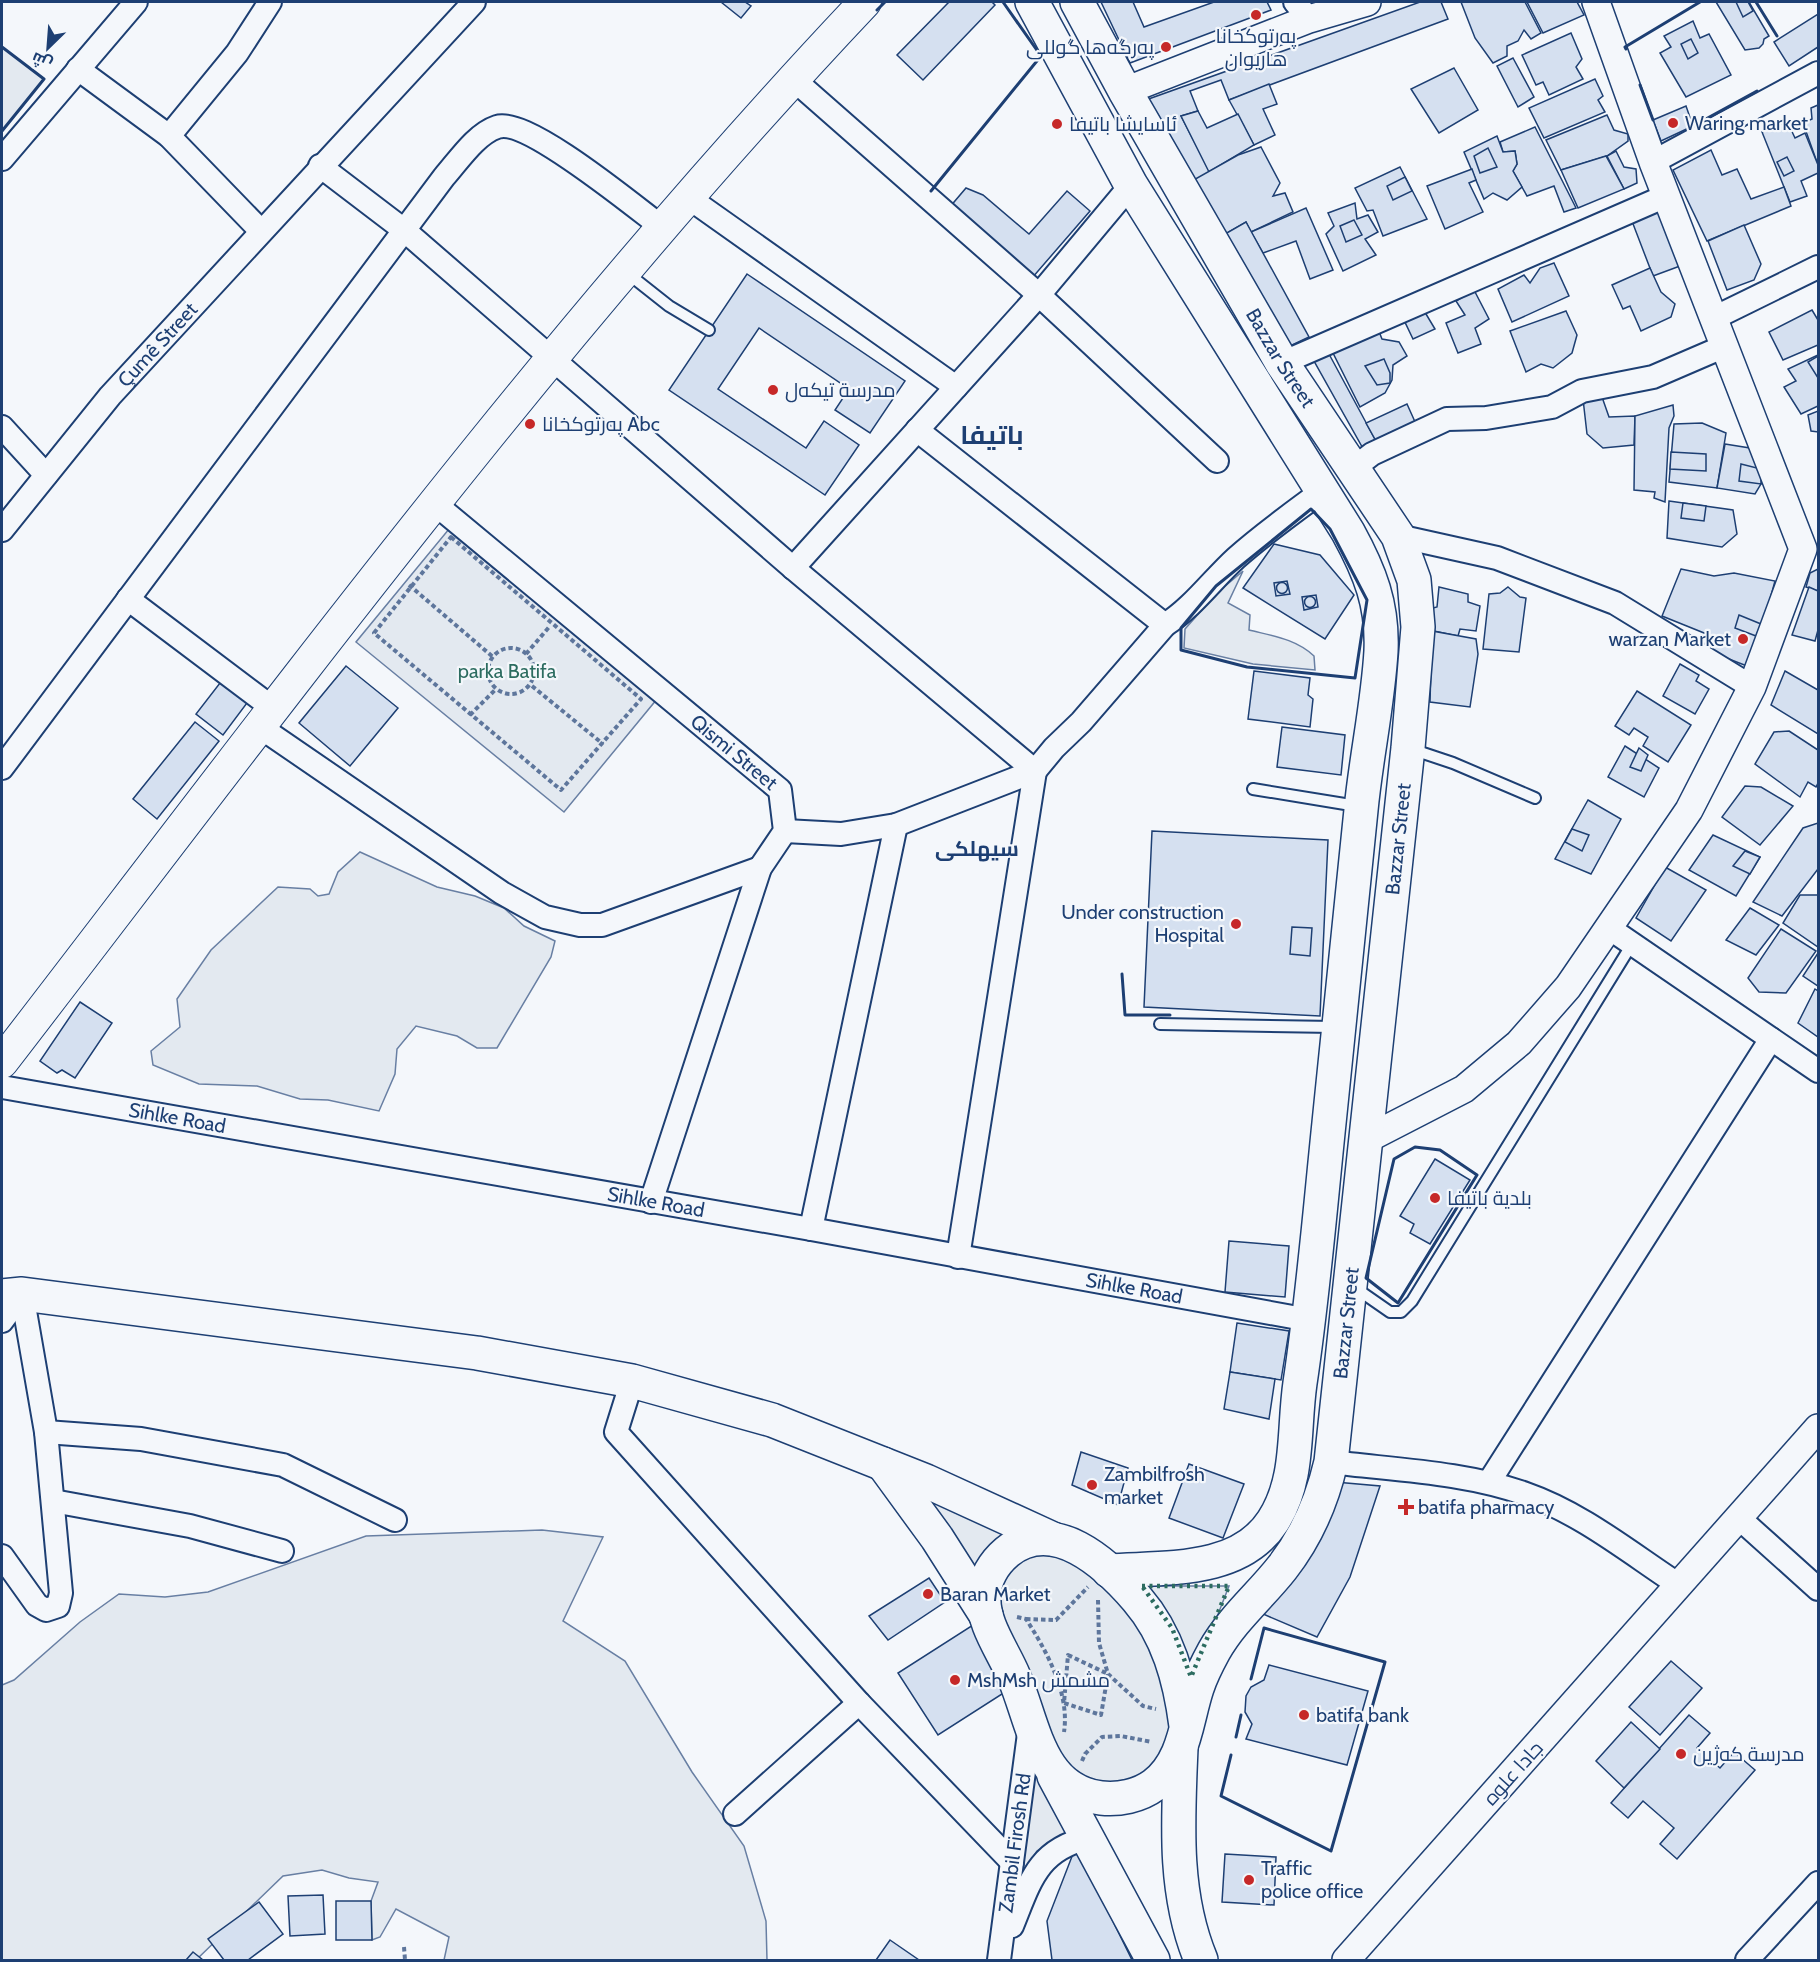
<svg xmlns="http://www.w3.org/2000/svg" width="1820" height="1962" viewBox="0 0 1820 1962" font-family="Cabin,Cairo,sans-serif">
<style>
.green{fill:#e3e9f0;stroke:#687fa3;stroke-width:1.5}
.building{fill:#d5e0f0;stroke:#1d3f73;stroke-width:1.5}
.lines{fill:none;stroke-linecap:round;stroke-linejoin:round}
.service-casing{stroke:#1d3f73;stroke-width:14}
.minor-casing{stroke:#1d3f73;stroke-width:26}
.tertiary-casing{stroke:#1d3f73;stroke-width:30}
.secondary-casing{stroke:#1d3f73;stroke-width:34}
.primary-casing{stroke:#1d3f73;stroke-width:36}
.trunk-casing{stroke:#1d3f73;stroke-width:36}
.path{stroke:#5e769c;stroke-width:4;stroke-dasharray:4.5 3;stroke-linecap:butt}
.service{stroke:#f4f7fb;stroke-width:10}
.minor{stroke:#f4f7fb;stroke-width:22}
.tertiary{stroke:#f4f7fb;stroke-width:27}
.secondary{stroke:#f4f7fb;stroke-width:32}
.primary{stroke:#f4f7fb;stroke-width:33}
.trunk{stroke:#f4f7fb;stroke-width:33}
.hedge{stroke:#2c6c60;stroke-width:4.5;stroke-dasharray:3 4.5;stroke-linecap:butt}
.wall{stroke:#1d3f73;stroke-width:3}
.poi-dot{fill:#c62828;stroke:#f4f7fb;stroke-width:2}
.labels{text-anchor:middle;stroke-width:4.5;stroke-linejoin:round;paint-order:stroke}
.poi-label{font-size:20px;fill:#1d3f73;stroke:#f4f7fb;text-anchor:start}
.street-label{font-size:20px;fill:#1d3f73;stroke:#f4f7fb}
.park-label{font-size:20px;fill:#2c6c60;stroke:#f4f7fb}
.neighbourhood-label{font-size:21px;font-weight:bold;fill:#1d3f73;stroke:#f4f7fb}
.district-label{font-size:26px;font-weight:bold;fill:#1d3f73;stroke:#f4f7fb}
</style>
<rect width="100%" height="100%" fill="#f4f7fb"/>
<!-- green -->
<g class="green">
<path d="M2,47l42,32 -42,52z"/>
<path d="M449,529l208,170 -93,113 -208,-170z"/>
<path d="M1243,571l-15,32 22,12 -1,15c24,6 47,9 65,26l1,14 -62,-6 -69,-16 1,-19 32,-36z"/>
<path d="M360,852l77,35 38,9 29,12 20,18 31,15 -4,16 -54,91h-20l-20,-12 -41,-10 -19,23 -2,25 -16,37 -51,-11 -28,-1 -43,-13 -58,-2 -46,-19 -2,-14 29,-24 -3,-28 34,-49 67,-63 32,2 8,7 11,-2 9,-22z"/>
<path d="M922,1490l97,41 -42,42z"/>
<path d="M542,1530l61,7 -40,84 62,40 67,111 52,74 22,75 1,39h-323l5,-23 -53,-28 -16,28 -8,3 -1,-39 7,-19 -29,-4 -27,-8 -39,6 -87,84h-194v-275l12,-5 66,-58 39,-28 46,3 43,-5 158,-56z"/>
<path d="M1031,1553l34,5 32,17 46,51 31,88 -7,36 -17,27 -53,13 -42,-32 -59,-146 2,-27 13,-20z"/>
<path d="M1142,1586h87l-37,95z"/>
<path d="M1035,1762l37,67 -35,22 -14,22 1,-32z"/>
</g>
<!-- building -->
<g class="building">
<path d="M721,2h24l6,4 -10,12z"/>
<path d="M949,2h43l3,3 -72,75 -26,-25z"/>
<path d="M1101,2h32l11,25 70,-25h53l4,8 -141,53z"/>
<path d="M1420,2h21l7,17 -219,81 -8,-20 -31,11 8,20 -17,5 29,56 -19,10 -48,-81z"/>
<path d="M1461,2h64l16,31 -10,6 -7,-9 -6,11 -11,5v10l-14,7 -18,-25z"/>
<path d="M1527,2h50l7,13 -41,18z"/>
<path d="M1716,2h33l20,34 -5,3 -1,5 -4,4 -14,2z"/>
<path d="M1736,2h12l5,9 -10,6z"/>
<path d="M1818,14v33l-29,19 -15,-24z"/>
<path d="M1693,21l7,17 9,-4 22,41 -45,22 -26,-44 11,-6 -7,-11z"/>
<path d="M1571,33l11,26 -6,8 7,12 -34,16 -6,-13 -7,3 -14,-30z"/>
<path d="M1691,39l7,14 -10,6 -7,-15z"/>
<path d="M1513,58l21,39 -16,10 -21,-41z"/>
<path d="M1454,68l24,42 -39,23 -28,-44z"/>
<path d="M1595,79l8,17 -5,4 7,12 -61,26 -15,-30z"/>
<path d="M1269,84l8,20 -14,5 12,26 -21,10 -25,-45z"/>
<path d="M1818,105v60l-15,-42 9,-4 -1,-11z"/>
<path d="M1686,106l7,20 -32,15 -8,-21z"/>
<path d="M1198,111l9,17 31,-14 16,31 -45,27 -28,-56z"/>
<path d="M1607,115l7,15 14,4v7l-21,15 -46,14 -15,-30z"/>
<path d="M1787,121l8,17 10,-5 13,32v8l-17,8 6,15 -17,6 -28,-70z"/>
<path d="M1535,127l41,81 -12,4 -10,-26 -27,10 -14,-25 4,-7 -2,-13 -12,1 -3,-10z"/>
<path d="M1497,136l6,16 12,-1 2,13 -4,7 9,16 -15,13 -14,-7 -9,6 -20,-47z"/>
<path d="M1261,147l19,36 -7,13 12,-3 8,19 -42,20 -5,-10 -24,14 -32,-54 48,-27z"/>
<path d="M1488,148l9,19 -17,6 -6,-17z"/>
<path d="M1711,150l11,25 15,-6 14,30 33,-12 7,19 -84,35 -34,-71z"/>
<path d="M1616,151l8,16 12,2 1,14 -13,6 -17,-33z"/>
<path d="M1606,156l18,33 -46,19 -17,-38z"/>
<path d="M1787,157l7,14 -10,5 -7,-14z"/>
<path d="M1400,167l27,52 -44,17 -10,-26 -6,1 -12,-23z"/>
<path d="M1472,169l4,11 -7,3 14,29 -38,17 -18,-43z"/>
<path d="M1405,177l7,14 -19,9 -6,-14z"/>
<path d="M966,188l17,7 46,39 38,-43 23,20 -58,67 -83,-70z"/>
<path d="M1355,203l2,16 11,-4 10,17 -13,7 11,16 -33,16 -17,-37 8,-8 -6,-13z"/>
<path d="M1657,206l23,60 -27,10 -23,-60z"/>
<path d="M1306,208l27,62 -23,9 -14,-38 -33,12 -12,-21z"/>
<path d="M1354,220l8,15 -16,7 -6,-16z"/>
<path d="M1246,222l63,115 -21,10 -63,-113z"/>
<path d="M1744,225l17,39 -7,16 -27,10 -19,-49z"/>
<path d="M1554,263l15,33 -57,26 -14,-33 26,-14 6,8 10,-15z"/>
<path d="M1650,268l11,24 14,12 -4,13 -30,14 -11,-25 -7,3 -11,-24z"/>
<path d="M747,274l158,107 -35,52 -35,-23 14,-21 -90,-61 -41,61 88,59 18,-27 35,24 -34,50 -156,-105z"/>
<path d="M1474,290l15,29 -14,9 6,16 -23,9 -12,-30 19,-8 -9,-14z"/>
<path d="M1423,309l12,20 -22,10 -10,-21z"/>
<path d="M1812,310l6,10v25l-35,15 -14,-28z"/>
<path d="M1566,311l11,24 -5,18 -19,15 -12,-4 -15,8 -16,-41z"/>
<path d="M1378,329l4,10 17,3 8,14 -14,9 -1,15 -7,13 -25,14 -28,-56z"/>
<path d="M1329,354l47,87 -11,11 -51,-91z"/>
<path d="M1818,355v51l-17,8 -17,-27 12,-6 -8,-12z"/>
<path d="M1818,356v22l-10,-16z"/>
<path d="M1384,359l6,14v10l-13,2 -12,-19z"/>
<path d="M1602,397l7,20 26,-1 -1,29 -31,3 -16,-14 -4,-35z"/>
<path d="M1407,404l9,20 -40,17 -10,-18z"/>
<path d="M1673,405l1,11 -5,12 -4,74 -11,-4 1,-6 -21,-2 1,-74z"/>
<path d="M1818,411v21l-7,-1 -3,-16z"/>
<path d="M1702,423l24,10 -9,55 -48,-6 5,-58z"/>
<path d="M1725,444l31,5 8,30 -9,15 -38,-6z"/>
<path d="M1671,452l35,2v17l-36,-2z"/>
<path d="M1741,464l20,5v15l-22,-3z"/>
<path d="M1669,501l64,9 4,24 -15,13 -55,-9z"/>
<path d="M1683,503l23,3 -2,15 -23,-3z"/>
<path d="M1274,544l46,11 34,40 -29,44 -82,-51z"/>
<path d="M1681,569l33,7 20,-3 41,8 -12,44 -16,41 -44,-17 6,-14 -47,-19z"/>
<path d="M1818,569v22l-12,-4 4,-14z"/>
<path d="M1287,581l3,13 -14,2 -2,-13z"/>
<circle cx="1282" cy="588" r="5.5"/>
<path d="M1439,587l29,7v8l12,4 -4,25 -16,-2 -2,7 -29,-6v-21l8,-2z"/>
<path d="M1508,587l12,10 6,1 -7,54 -36,-3 6,-55 11,-1z"/>
<path d="M1809,587l9,4v39l-3,11 -23,-6z"/>
<path d="M1316,595l2,12 -14,3 -2,-13z"/>
<circle cx="1310" cy="602" r="5.5"/>
<path d="M1739,615l22,9 -5,12 -21,-8z"/>
<path d="M1432,631l44,8 2,15 -8,53 -40,-5z"/>
<path d="M1680,664l19,11 -3,6 13,8 -14,25 -32,-18z"/>
<path d="M346,666l52,42 -48,58 -51,-43z"/>
<path d="M1254,671l56,7 -2,17 5,4 -3,28 -62,-8z"/>
<path d="M1785,671l33,19v44l-47,-29z"/>
<path d="M220,683l27,20 -24,32 -27,-21z"/>
<path d="M1637,691l54,34 -23,37 -25,-16 5,-9 -14,-9 -5,7 -14,-9z"/>
<path d="M195,722l24,19 -62,78 -24,-20z"/>
<path d="M1282,727l63,8 -4,40 -64,-8z"/>
<path d="M1789,731l29,19v33l-2,4 -8,-5 -8,15 -45,-33 19,-32z"/>
<path d="M1625,746l34,22 -15,29 -36,-20z"/>
<path d="M1639,748l9,7 -7,16 -11,-4z"/>
<path d="M1745,786l16,1 32,19 -33,39 -38,-28z"/>
<path d="M1588,800l33,19 -30,55 -36,-15z"/>
<path d="M1818,823v46l-36,47 -29,-14 50,-74z"/>
<path d="M1572,829l17,6 -7,16 -17,-9z"/>
<path d="M1152,831l176,9 -8,176 -176,-9z"/>
<path d="M1713,835l47,22 -24,39 -47,-26z"/>
<path d="M1745,851l15,6 -10,17 -17,-8z"/>
<path d="M1665,867l41,23 -35,51 -35,-23z"/>
<path d="M1800,895h18v52l-35,-24z"/>
<path d="M1750,908l29,17 -23,30 -30,-15z"/>
<path d="M1292,927l20,1 -2,28 -20,-2z"/>
<path d="M1781,929l35,22 -30,42 -27,-1 -11,-14z"/>
<path d="M1818,953v33l-15,-10z"/>
<path d="M1815,989l3,2v46l-20,-14z"/>
<path d="M80,1002l32,21 -37,55 -13,-8 -5,3 -17,-12z"/>
<path d="M1435,1159l35,21 -40,64 -20,-11 4,-9 -14,-8z"/>
<path d="M1229,1241l60,5 -4,51 -60,-5z"/>
<path d="M1237,1323l52,8 -8,49 -51,-8z"/>
<path d="M1230,1372l45,7 -6,40 -45,-10z"/>
<path d="M1081,1452l47,16 -10,37 -46,-20z"/>
<path d="M1189,1464l55,20 -21,54 -54,-20z"/>
<path d="M1335,1482l45,4 -30,91 -33,60 -54,-23z"/>
<path d="M929,1578l16,24 -57,38 -19,-24z"/>
<path d="M973,1625l40,62 -75,48 -40,-62z"/>
<path d="M1671,1661l31,27 -42,47 -31,-28z"/>
<path d="M1269,1665l99,26 -21,74 -101,-26 6,-15 -7,-12 1,-16 5,-9 13,-7z"/>
<path d="M1689,1715l21,18 -13,15 23,20 14,-16 21,18 -78,89 -17,-15 14,-16 -31,-27 -15,17 -17,-15z"/>
<path d="M1631,1722l29,27 -36,39 -28,-27z"/>
<path d="M1076,1846l56,114h-80l-5,-39z"/>
<path d="M1225,1854l51,3 -2,48 -52,-3z"/>
<path d="M323,1895l2,39 -35,2 -2,-40z"/>
<path d="M336,1901h35l1,39h-36z"/>
<path d="M259,1902l24,32 -35,26h-24l-16,-21z"/>
<path d="M890,1940l29,20h-43z"/>
<path d="M193,1952l10,8h-17z"/>
</g>
<g class="lines">
<!-- service casing -->
<g class="service-casing">
<g id="service">
<path d="M626,272l43,34 40,24"/>
<path d="M1411,749l42,14 82,35"/>
<path d="M1253,789l104,17"/>
<path d="M1160,1024l174,3"/>
<path d="M1354,1287l36,25h11l11,-11 220,-357"/>
</g>
</g>
<!-- minor casing -->
<g class="minor-casing">
<g id="minor">
<path d="M1295,2l14,17"/>
<path d="M78,69l91,67 92,95"/>
<path d="M792,78l247,217 178,166"/>
<path d="M169,136l68,-83 33,-51"/>
<path d="M2,159l134,-157"/>
<path d="M1653,162l165,-89"/>
<path d="M320,166l84,64 389,338 242,203 -77,486"/>
<path d="M689,198l267,189"/>
<path d="M1714,318l104,-51"/>
<path d="M1282,363l384,-167"/>
<path d="M2,427l44,48"/>
<path d="M917,430l248,195"/>
<path d="M1354,468l18,-14 75,-35 39,-1 66,-11 30,-16 71,-14 72,-31"/>
<path id="s1" d="M434,503l346,287 5,41 -25,37 -109,334"/>
<path id="s2" d="M2,530l108,-134 364,-394"/>
<path d="M1398,536l99,22 118,45 137,84"/>
<path d="M793,568l246,-273 92,-110"/>
<path d="M128,599l146,110"/>
<path d="M260,727l242,166 43,24 35,8h22l158,-57"/>
<path d="M2,768l442,-591c15,-17 32,-43 53,-50 30,-10 139,81 166,101"/>
<path d="M785,831l56,3 55,-9 139,-54 19,-23 27,-26 84,-97c28,-18 47,-45 71,-67 27,-24 56,-45 85,-66"/>
<path d="M1609,928l209,143"/>
<path id="s3" d="M2,1087l809,142 498,91"/>
<path d="M811,1229l85,-404"/>
<path d="M2,1321l20,-27"/>
<path d="M632,1381l-16,51 243,271 153,159"/>
<path d="M46,1432l95,7 142,26 112,55"/>
<path d="M1331,1462c64,8 133,10 195,32 55,19 104,59 153,91"/>
<path d="M1489,1482l282,-443"/>
<path d="M53,1501l137,25 92,25"/>
<path d="M1739,1518l79,71"/>
<path d="M2,1556l35,49 9,5 12,-4 3,-13 -15,-161 -24,-138"/>
<path d="M735,1814l124,-111"/>
<path d="M1012,1926c18,-44 25,-76 76,-88"/>
<path id="s4" d="M999,1960l31,-234"/>
<path d="M1747,1960l71,-77"/>
</g>
</g>
<!-- tertiary casing -->
<g class="tertiary-casing">
<g id="tertiary">
<path d="M1125,91l184,-72 58,-17"/>
<path d="M1367,1139l97,-50 55,-46 49,-56 121,-177 63,-123 51,-138 -150,-387 -57,-160"/>
<path d="M1346,1960l472,-532"/>
</g>
</g>
<!-- secondary casing -->
<g class="secondary-casing">
<path id="secondary" d="M2,1062c278,-361 550,-729 863,-1060"/>
</g>
<!-- primary casing -->
<g class="primary-casing">
<g id="primary">
<path d="M2,1296l20,-2 455,59 155,28 140,39 154,61 127,58"/>
<path d="M883,1464l54,74 49,77"/>
</g>
</g>
<!-- trunk casing -->
<g class="trunk-casing">
<g id="trunk">
<path d="M1032,2l99,183 217,347c22,40 35,73 33,119 -3,53 -15,106 -20,159 -10,105 -22,209 -32,313 -9,87 -16,174 -29,260 -7,48 0,96 -27,138 -34,53 -109,46 -164,50"/>
<path id="s5" d="M1077,2l48,89 157,272 116,173 16,44 4,47 -10,121 -77,714c-9,39 -24,74 -49,106 -22,28 -50,51 -68,83 -6,11 -13,25 -17,37 -11,33 -12,74 -43,97 -15,11 -35,15 -53,13 -62,-8 -67,-74 -87,-121 -10,-25 -32,-53 -30,-81 0,-17 10,-33 23,-44 46,-38 100,12 130,47 31,36 43,80 49,127"/>
<path d="M1181,1748c-3,72 -8,145 20,212"/>
<path d="M1054,1776l99,184"/>
</g>
</g>
<!-- path -->
<g class="path">
<path d="M451,537l190,162 -80,91 -187,-157z"/>
<path d="M409,585l84,72"/>
<circle cx="511" cy="671" r="23"/>
<path d="M526,654l24,-28"/>
<path d="M532,686l71,58"/>
<path d="M470,715l26,-26"/>
<path d="M1098,1600l1,43 9,31 35,32 13,3"/>
<path d="M1017,1617l9,2c20,31 44,74 38,113"/>
<path d="M1026,1619l30,1 32,-33"/>
<path d="M1068,1655l40,19 -7,41 -37,-12z"/>
<path d="M1082,1761l3,-7 17,-17 19,-1 31,6"/>
<path d="M404,1947l1,13"/>
</g>
<!-- service -->
<use href="#service" class="service"/>
<!-- minor -->
<use href="#minor" class="minor"/>
<!-- tertiary -->
<use href="#tertiary" class="tertiary"/>
<!-- secondary -->
<use href="#secondary" class="secondary"/>
<!-- primary -->
<use href="#primary" class="primary"/>
<!-- trunk -->
<use href="#trunk" class="trunk"/>
<!-- hedge -->
<path class="hedge" d="M1142,1586h87l-38,91 -19,-49z"/>
<!-- wall -->
<g class="wall">
<path d="M1756,2l21,34"/>
<path d="M877,10l8,-8"/>
<path d="M2,47l42,32 -42,52"/>
<path d="M1626,49l-1,-2 75,-45"/>
<path d="M1640,85l13,35"/>
<path d="M1693,126l64,-35"/>
<path d="M931,191l110,-135 -38,-54"/>
<path d="M1311,509l19,20 37,71 -12,78 -108,-11 -66,-17v-22l35,-42z"/>
<path d="M1122,974l3,41h45"/>
<path d="M1415,1147l25,3 37,25 -79,128 -32,-25 28,-119z"/>
<path d="M1236,1737l5,-22"/>
<path d="M1231,1755l-10,41 110,55 54,-189 -121,-34 -13,51"/>
</g>
</g>
<!-- markers -->
<g class="poi-dot">
<circle cx="1256" cy="15" r="6"/>
<circle cx="1166" cy="47" r="6"/>
<circle cx="1673" cy="123" r="6"/>
<circle cx="1057" cy="124" r="6"/>
<circle cx="773" cy="390" r="6"/>
<circle cx="530" cy="424" r="6"/>
<circle cx="1743" cy="639" r="6"/>
<circle cx="1236" cy="924" r="6"/>
<circle cx="1435" cy="1198" r="6"/>
<circle cx="1092" cy="1485" r="6"/>
<path d="M1403 1498h6v6h6v6h-6v6h-6v-6h-6v-6h6z"/>
<circle cx="928" cy="1594" r="6"/>
<circle cx="955" cy="1680" r="6"/>
<circle cx="1304" cy="1715" r="6"/>
<circle cx="1681" cy="1754" r="6"/>
<circle cx="1249" cy="1880" r="6"/>
</g>
<g class="labels">
<!-- poi labels -->
<g class="poi-label">
<text x="1256" y="43" text-anchor="middle">په‌رتوكخانا<tspan x="1256" dy="23">هاریوان</tspan></text>
<text x="1154" y="54" text-anchor="end">په‌رگه‌ها گوللی</text>
<text x="1685" y="130">Waring market</text>
<text x="1069" y="131">ئاسایشا باتیفا</text>
<text x="785" y="397">مدرسة تيكه‌ل</text>
<text x="542" y="431">په‌رتوكخانا Abc</text>
<text x="1731" y="646" text-anchor="end">warzan Market</text>
<text x="1224" y="919" text-anchor="end">Under construction<tspan x="1224" dy="23">Hospital</tspan></text>
<text x="1447" y="1205">بلدية باتيفا</text>
<text x="1104" y="1481">Zambilfrosh<tspan x="1104" dy="23">market</tspan></text>
<text x="1418" y="1514">batifa pharmacy</text>
<text x="940" y="1601">Baran Market</text>
<text x="967" y="1687">MshMsh مشمش</text>
<text x="1316" y="1722">batifa bank</text>
<text x="1693" y="1761">مدرسة كه‌ژين</text>
<text x="1261" y="1875">Traffic<tspan x="1261" dy="23">police office</tspan></text>
</g>
<!-- street labels -->
<g class="street-label">
<text dy="7" stroke="none"><textPath href="#s2" startOffset="242">Çumê Street</textPath></text>
<text dy="7" stroke="none"><textPath href="#s5" startOffset="410">Bazzar Street</textPath></text>
<text dy="7" stroke="none"><textPath href="#s1" startOffset="390">Qismi Street</textPath></text>
<text transform="translate(1398 839) rotate(-84)" y="7">Bazzar Street</text>
<text dy="7" stroke="none"><textPath href="#s3" startOffset="178">Sihlke Road</textPath></text>
<text dy="7" stroke="none"><textPath href="#s3" startOffset="664">Sihlke Road</textPath></text>
<text dy="7" stroke="none"><textPath href="#s3" startOffset="1150">Sihlke Road</textPath></text>
<text transform="translate(1346 1323) rotate(-84)" y="7">Bazzar Street</text>
<text transform="translate(1513 1773) rotate(-48)" y="7">جادا علوه</text>
<text dy="7" stroke="none"><textPath href="#s4" startOffset="118">Zambil Firosh Rd</textPath></text>
</g>
<!-- park labels -->
<g class="park-label">
<text x="507" y="678">parka Batifa</text>
</g>
<!-- neighbourhood labels -->
<g class="neighbourhood-label">
<text x="977" y="856">سيهلكى</text>
</g>
<!-- district labels -->
<g class="district-label">
<text x="992" y="444">باتیفا</text>
</g>
</g>
<!-- border -->
<rect width="1820" height="1962" fill="none" stroke="#1d3f73" stroke-width="6"/>
<!-- north arrow -->
<g transform="translate(48 48) rotate(205)" stroke="#f4f7fb" stroke-width="4.5" paint-order="stroke">
<path d="M0-4.5L10 22L0 15L-10 22Z" fill="#1d3f73"/>
<text y="-9" font-size="16" font-weight="bold" text-anchor="middle" fill="#1d3f73">ش</text>
</g>
</svg>
